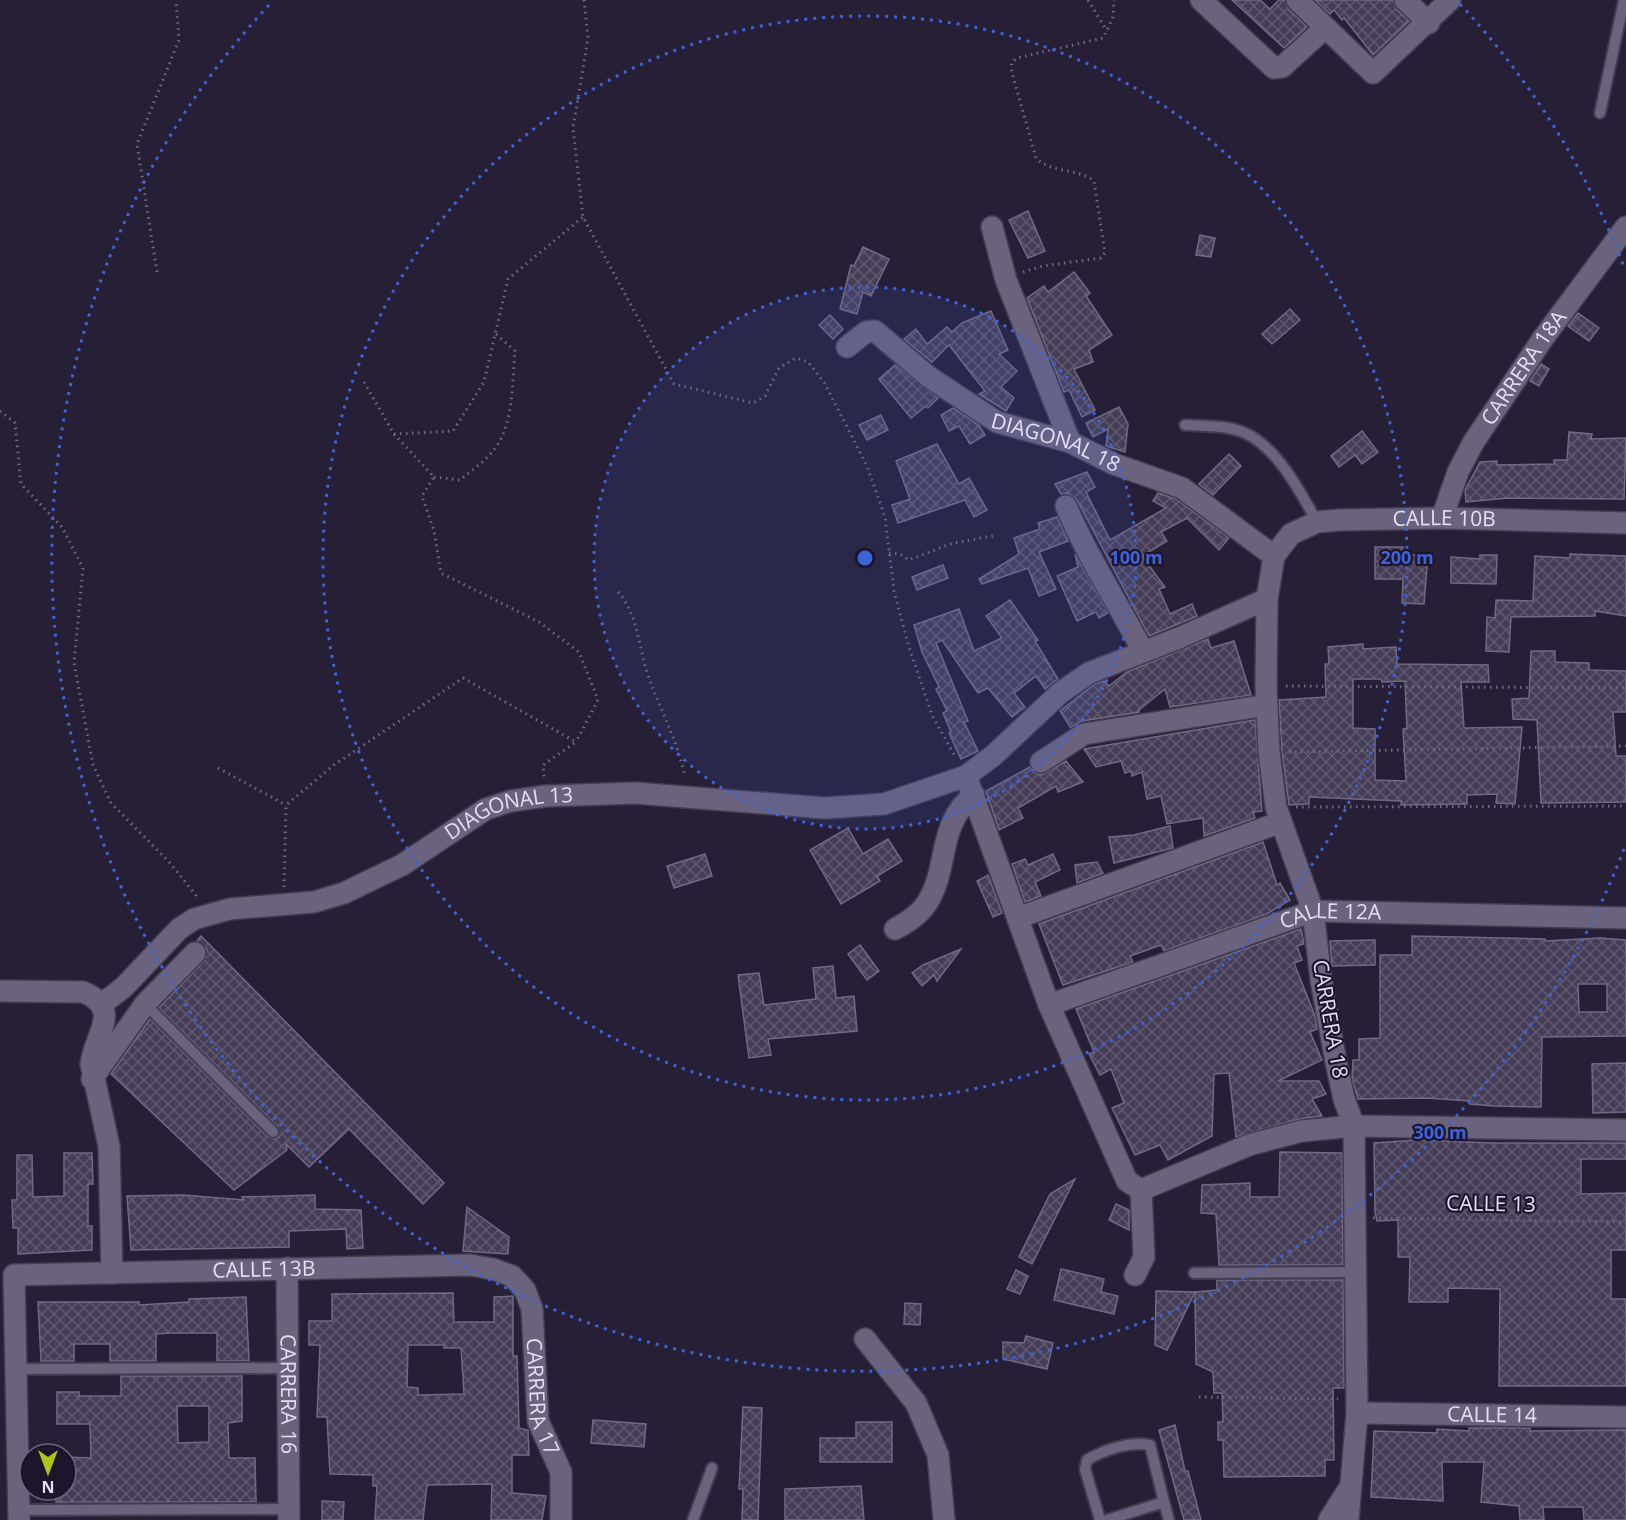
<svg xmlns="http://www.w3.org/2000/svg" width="1626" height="1520" viewBox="0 0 1626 1520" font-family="'Open Sans',sans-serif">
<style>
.building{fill:url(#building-cross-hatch);stroke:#726985;stroke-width:1.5;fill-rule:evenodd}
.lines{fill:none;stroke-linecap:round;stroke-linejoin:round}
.lane-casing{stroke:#433c4f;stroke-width:14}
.street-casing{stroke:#433c4f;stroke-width:24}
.path{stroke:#726b7f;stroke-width:3;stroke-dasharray:1.5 4.5;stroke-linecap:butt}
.lane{stroke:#6b627e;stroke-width:10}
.street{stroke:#6b627e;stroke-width:21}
.ring{fill:none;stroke:#3b64db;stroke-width:3;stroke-dasharray:3 6}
.labels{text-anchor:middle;stroke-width:4.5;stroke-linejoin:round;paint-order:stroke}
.street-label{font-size:21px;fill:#e4dfef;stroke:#1e152c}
.centre{fill:#3b64db;stroke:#1e152c;stroke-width:3}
.ring-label{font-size:18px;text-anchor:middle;font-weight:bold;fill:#3b64db;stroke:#1e152c;stroke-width:4.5;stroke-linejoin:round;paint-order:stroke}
</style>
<defs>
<pattern id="building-cross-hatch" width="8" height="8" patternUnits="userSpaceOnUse" patternTransform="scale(1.5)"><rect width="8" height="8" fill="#463e57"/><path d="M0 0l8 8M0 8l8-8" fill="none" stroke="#61596f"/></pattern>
</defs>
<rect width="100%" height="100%" fill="#271f36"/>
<!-- building -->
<g class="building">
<path d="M1232,0h28l10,9 9,-9h6l3,9 19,18 -23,21z"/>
<path d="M1315,0h78l3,9 13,12 -36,34 -29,-37 -2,2 -8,-10 -4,4z"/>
<path d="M1028,211l17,40 -17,7 -19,-38z"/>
<path d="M1200,235l15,3 -4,19 -15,-2z"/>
<path d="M863,247l26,12 -18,37 -8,-4 -6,22 -17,-5 11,-44 3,1z"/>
<path d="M1074,272l16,21 -4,3 26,39 -23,15 4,12 -19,7 21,41 -13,7 -13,-27 -5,2 -37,-94 17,-12 4,6z"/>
<path d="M1290,309l10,11 -28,24 -10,-10z"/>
<path d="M991,311l17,39 -9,4 18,17 -16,16 13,11 -8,13 -27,-17 6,-3 -36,-46 -17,17 -28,-23 12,-10 11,15 20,-17 5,5 10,-9z"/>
<path d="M1578,313l21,15 -10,13 -21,-15z"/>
<path d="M830,315l13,14 -10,10 -14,-14z"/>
<path d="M1541,364l8,5 -10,17 -9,-5z"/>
<path d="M895,365l43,33 -10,10 -2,-2 -15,12 -32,-39z"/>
<path d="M1119,407l9,17 -3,28 -19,-6 2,-17 -15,8 -7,-14z"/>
<path d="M953,408l26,17 6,10 -15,9 -11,-18 -10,5 -8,-16z"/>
<path d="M881,415l7,15 -21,10 -8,-15z"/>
<path d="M1362,431l16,21 -16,12 -7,-9 -16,12 -8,-11z"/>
<path d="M1569,432l23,2 -1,5 35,-1 -2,61 -116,-1 -42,4 -1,-12 15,-28 17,-1v4l57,-1v-4h13z"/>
<path d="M937,444l22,40 10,-6 18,32 -13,7 -9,-17 -67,23 -6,-18 18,-6 -14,-38z"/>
<path d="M1229,454l12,12 -28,29 -14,-11z"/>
<path d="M1087,472l8,15 -9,5 24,48 56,-32 -13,-7 5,-8 18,6 53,39 -10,12 -32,-32 -26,14 6,9 -25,15 23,31 -6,2 11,25 22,-10 5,12 -48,20 -72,-136 -9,-7 -7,1 -6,-10z"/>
<path d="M1057,517l11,24 -29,11 17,37 -17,7 -11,-28 -46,16 -3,-5 40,-25 -5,-16 26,-9 -2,-6z"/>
<path d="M1375,547h28v8h25l-4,49 -22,-1 1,-24h-28z"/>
<path d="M1075,554l33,59 -9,5 -3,-6 -19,9 -20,-45 21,-9z"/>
<path d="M1570,554l56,2v60l-31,-5v5l-84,1 -2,35 -23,-1 1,-34 8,1 1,-18 37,1 2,-45 35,2z"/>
<path d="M1480,555h17l-1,29 -45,-1v-26l29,2z"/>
<path d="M943,565l5,13 -31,12 -5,-13z"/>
<path d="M1010,600l28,40 -3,1 23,38 -13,10 -9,-13 -22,17 11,14 -13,10 -24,-29 -10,5 -36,-53 -6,3 32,78 -4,1 14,29 -17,8 -12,-26 2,-1 -8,-19 4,-2 -11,-22 3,-2 -17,-35 -8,-27 45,-16 15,42 28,-13 -16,-22z"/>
<path d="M1208,639l3,9 23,-7 17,54 -81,12 -5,-18 -26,21v2l-57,9 -11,7 -11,-17 35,-27 9,-3 5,5 18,-14z"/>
<path d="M1363,644v5l33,-2 1,17 91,1 1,17h-28l3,46 58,-1 -7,77 -19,-1 1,-9 -30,1v9h-6l-60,1v-4l-92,-4v7l-20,1 -7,-54 -3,-51 47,-3 -1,-33h4l-1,-17zM1353,679h28l1,3 23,-1 2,47 -4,1 3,52 -31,-1v-51l-22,-1z"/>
<path d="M1531,651h24v11l34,1v7l37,1v41h-13l3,44h10v46l-85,1 -4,-83 -24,-1 -1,-20 17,-1z"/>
<path d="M1255,720l7,91 -9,1 2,6 -51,18 -1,-18 -36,6 -6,-28 -14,3 -5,-27 -10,4 -1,-5 -6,2 -4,-12 -25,6 -12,-18z"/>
<path d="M1066,761l17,21 -25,10 -2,-6 -38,22 5,10 -24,12 -13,-39 44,-24 5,6 7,2z"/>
<path d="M1170,826l3,22 -59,15 -5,-26 25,-2z"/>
<path d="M848,828l15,26 25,-15 14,22 -25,15 3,5 -39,23 -31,-54z"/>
<path d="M1263,842l14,43 3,-2 10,17 -23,14 -103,37 -3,-6 -31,11 3,6 -70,23 -24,-61z"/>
<path d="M705,854l7,22 -38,12 -7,-22z"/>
<path d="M1053,854l7,16 -25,12 6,14 -16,6 -13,-38 13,-5 3,6z"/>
<path d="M1097,862l6,11 -26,10 -2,-18z"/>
<path d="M988,875l14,38 -9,4 -16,-36z"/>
<path d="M1301,929l3,15 -7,2 5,14 -8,3 21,53 2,13 -7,3 12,28 -44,21h41l7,13 -14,5 10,17 -23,3 -63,18 -7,-64 -15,1 -2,62 -44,24 -8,-15 -25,10 -23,-47 12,-5 -13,-34 -11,6 -11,-21 5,-2 -18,-43z"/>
<path d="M201,936l243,247 -21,21 -74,-75 -40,38 -23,-23 1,6 -53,40 -123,-116 39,-55 118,118 6,2 5,-2 -1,-10 -119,-119 45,-47 3,-12 -10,-8z"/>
<path d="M1412,936l133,3v2l55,-3 26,2v96l-84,1 -1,70 -47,-1 -24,-2v-3l-43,-3 -69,1 -6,-21 1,-18h6v-21l21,-1v-83h32zM1578,984h29v28h-28z"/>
<path d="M1375,940v25l-43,1 -2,-25z"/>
<path d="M860,945l19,26 -12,9 -19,-26z"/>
<path d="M961,949l-24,32 -3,-6 -12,11 -10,-13 11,-8z"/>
<path d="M833,966l3,32 18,-2 3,35 -89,8 3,16 -22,3 -11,-83 21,-2 5,32 52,-6 -3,-31z"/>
<path d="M1626,1063v49l-33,1 -1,-49z"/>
<path d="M1417,1140l75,3h134v16h-45v35l45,-1v57h-15v49h15v87h-127l1,-97 -52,-1v14h-39l1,-45h-12v-37l-21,1 -2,-8 -1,-70z"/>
<path d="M1280,1152l62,1 1,112h-124l-3,-51 -15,-1 1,-28 48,-2v14h29z"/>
<path d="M64,1153h28l1,31h-5v42h4v24l-74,4v-26h-5l-1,-28h5v-45h15l1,42 31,-1z"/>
<path d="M1075,1179l-43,85 -13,-7 31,-63z"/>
<path d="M183,1195l61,5 -2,-3 73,-2v14l46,1 2,38 -16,1 -1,-20 -57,2v16l-158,3 -4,-54z"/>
<path d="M1116,1204l13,6v20l-20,-10z"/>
<path d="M467,1207l42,30 -1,17 -45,-3z"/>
<path d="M1061,1269l43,10 -3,13 17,4 -4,18 -60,-14z"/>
<path d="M1016,1270l12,6 -8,18 -13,-5z"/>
<path d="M1217,1280h126l1,108h-11l1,72h-9v16l-101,1 -1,-37h-5v-18h5l-1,-29h-8l-1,-21 -17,-8 -1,-72 22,-2z"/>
<path d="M1156,1291l39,1 -28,58 -12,-5z"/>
<path d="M453,1293l1,29h40v-25l19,-1v60h4l2,72 9,2 1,25h-17v38l34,3 -4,24h-51l1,-36 -65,1 -4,35h-48l2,-34h-4v-11l-43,-1 -3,-57h-10l3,-72h-11v-24h23v-27zM408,1345h36v3h17l3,46 -46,1v-7l-11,-1z"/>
<path d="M246,1297l3,64h-32v-28h-46l-15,1v27h-46v-17h-36v17h-33l-3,-59h101v3l50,-3v-3z"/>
<path d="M905,1303l16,1 -1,21 -16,-1z"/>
<path d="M1026,1336l27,7 -6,26 -44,-10v-17l21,1z"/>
<path d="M121,1376h121v45l-14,2 1,35h26l1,44h-200v-12h10v-33l25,1 -1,-34h-33v-32h22v4h42zM177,1406h32v36l-31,1z"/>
<path d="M743,1407l19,1 -4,112h-16l1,-31h-4z"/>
<path d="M593,1420l53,4 -2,23 -53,-4z"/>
<path d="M856,1422h36v40h-72v-24h36z"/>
<path d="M1175,1425l10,46h3l13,49h-17l-25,-90z"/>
<path d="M1469,1428h61v3l96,-1v90h-42l-1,-13h-40l1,13h-24l-1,-14 -38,-4 3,-40h-42l1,39 -72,-4 3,-66 63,2v-4l32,2z"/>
<path d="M861,1486l3,34h-79v-31z"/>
<path d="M322,1501l22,1 -1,18h-21z"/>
</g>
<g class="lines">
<!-- lane casing -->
<g class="lane-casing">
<g id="lane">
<path d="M1600,113l24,-113"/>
<path d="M1185,425c20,1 42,0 60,8 32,14 56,60 72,89"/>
<path d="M145,1004l128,128"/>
<path d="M1194,1273l163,-1"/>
<path d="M16,1369l273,-1"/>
<path d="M19,1510l270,-1"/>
<path d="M693,1520l19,-52"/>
<path d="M1100,1520l-15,-51 2,-9c16,-10 44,-19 63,-15l14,57"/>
<path d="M1107,1520l57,-18 5,18"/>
</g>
</g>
<!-- street casing -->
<g class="street-casing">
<g id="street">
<path d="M1201,0l73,68 8,-1 43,-39"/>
<path d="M1297,0l76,73 77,-73"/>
<path d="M1405,0l24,23"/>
<path d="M992,227l14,53 64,162"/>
<path id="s1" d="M847,347l19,-15 9,-1 54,46 68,45 73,20 44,22 68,24 92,68"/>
<path d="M1066,506c21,50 51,96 77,145"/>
<path id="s2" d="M1442,518l16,-46 15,-29 71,-106 82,-110"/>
<path d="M1041,762l43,-28 183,-29"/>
<path d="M966,776l83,229 78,176 14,9"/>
<path d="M1018,918l263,-96"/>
<path d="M895,929c13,-7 24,-14 32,-26 23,-36 9,-78 47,-108"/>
<path d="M0,991l83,1c41,17 11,43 8,72l18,82 3,127"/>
<path id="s3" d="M102,1004l22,-17 55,-58 15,-10 36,-10 84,-7 30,-9 58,-28 84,-56 25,-8 35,-5 89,-3 190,15 59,-4 82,-28 28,-21 66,-62 29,-20 90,-35 88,-39"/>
<path id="s4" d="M1049,1005l264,-94 313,7"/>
<path d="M92,1079l53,-75 50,-51"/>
<path d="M1141,1190l108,-45 53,-14 52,-5 272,4"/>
<path id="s5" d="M287,1268l2,252"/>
<path d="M1135,1275l9,-18 -3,-67"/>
<path d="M865,1339l51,64 22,52 6,65"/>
<path id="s6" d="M1357,1413l269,4"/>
<path id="s7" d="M19,1520l-5,-245 456,-10 23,4 19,7 13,14 7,19 6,112 23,51v48"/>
<path d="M1329,1520l19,-30"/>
<path id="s8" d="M1348,1520l9,-107 -3,-287 -10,-27 -8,-37 -15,-82 -8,-69 -37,-104 -7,-55 -3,-66 1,-87 7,-43 17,-22 26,-12 22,-2 103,-2 184,5"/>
</g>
</g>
<!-- path -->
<g class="path">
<path d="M584,0l4,38 -15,90 10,89 91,167 79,19 12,-7 14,-28 17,-10 12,4 16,20 43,84 18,51 9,74 14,53 24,71 24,43"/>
<path d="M1088,0l19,31"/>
<path d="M157,272l-20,-128 42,-104 -3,-40"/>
<path d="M1023,272l20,-6 58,-8 4,-5 -11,-72c-17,-13 -44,-8 -58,-23l-25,-89 1,-7 5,-4 86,-20 10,-21 1,-17"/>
<path d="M364,382l30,52 59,-3 31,-49 24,-103 75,-62"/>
<path d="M0,411l15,12 6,61 41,43 21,41 -9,95 19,102 18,38 59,60 28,35"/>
<path d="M394,434l40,43 -12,19 12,35 7,42 98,49 40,30 19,48 -22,42"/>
<path d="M434,477l26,3c13,-11 29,-21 38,-36 16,-26 14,-64 17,-93l-19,-17"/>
<path d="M889,553l11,1 9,6 44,-17 40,-7"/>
<path d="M618,592c19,21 20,50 28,77 12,38 30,66 39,108"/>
<path d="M1286,686l340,2"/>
<path d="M1289,752l337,-6"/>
<path d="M218,768l68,37"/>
<path d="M1296,807l330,-1"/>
<path d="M284,887l2,-82 48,-40 129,-87 113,64 -33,23 1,12"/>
<path d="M1373,1218l253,4"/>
<path d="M1199,1397l139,2"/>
</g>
<!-- lane -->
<use href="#lane" class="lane"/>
<!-- street -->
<use href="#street" class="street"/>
</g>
<!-- distance rings -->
<circle cx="865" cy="558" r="271" fill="#3b64db" fill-opacity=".12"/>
<g class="ring">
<circle cx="865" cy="558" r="271"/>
<circle cx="865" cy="558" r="542"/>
<path d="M1624 849A813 813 0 1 1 270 4M1460 4A813 813 0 0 1 1624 267"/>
</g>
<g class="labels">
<!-- street labels -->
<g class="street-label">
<text dy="7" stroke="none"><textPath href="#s2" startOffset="172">CARRERA 18A</textPath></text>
<text dy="7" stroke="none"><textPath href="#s1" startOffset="248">DIAGONAL 18</textPath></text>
<text dy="7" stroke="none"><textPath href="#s8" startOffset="1160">CALLE 10B</textPath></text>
<text dy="7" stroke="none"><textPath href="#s3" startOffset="465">DIAGONAL 13</textPath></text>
<text dy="7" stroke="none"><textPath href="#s4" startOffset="297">CALLE 12A</textPath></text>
<text transform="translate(1330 1019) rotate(80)" y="7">CARRERA 18</text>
<text transform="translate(1491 1204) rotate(1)" y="7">CALLE 13</text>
<text dy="7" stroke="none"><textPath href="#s7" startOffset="495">CALLE 13B</textPath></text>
<text dy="7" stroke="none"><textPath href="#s5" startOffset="126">CARRERA 16</textPath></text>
<text dy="7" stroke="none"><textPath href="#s7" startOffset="873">CARRERA 17</textPath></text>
<text dy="7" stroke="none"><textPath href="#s6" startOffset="135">CALLE 14</textPath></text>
</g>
</g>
<circle cx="865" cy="558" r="9" class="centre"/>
<g class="ring-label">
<text x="1136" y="564">100 m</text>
<text x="1407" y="564">200 m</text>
<text x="1440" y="1139">300 m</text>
</g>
<!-- north arrow -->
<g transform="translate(48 1472) rotate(180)"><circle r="28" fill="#1e152c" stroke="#6d667a" stroke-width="1.5"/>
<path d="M0-4.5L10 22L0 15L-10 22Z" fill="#a9c719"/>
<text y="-9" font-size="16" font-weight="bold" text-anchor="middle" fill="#e4dfef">N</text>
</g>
</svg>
